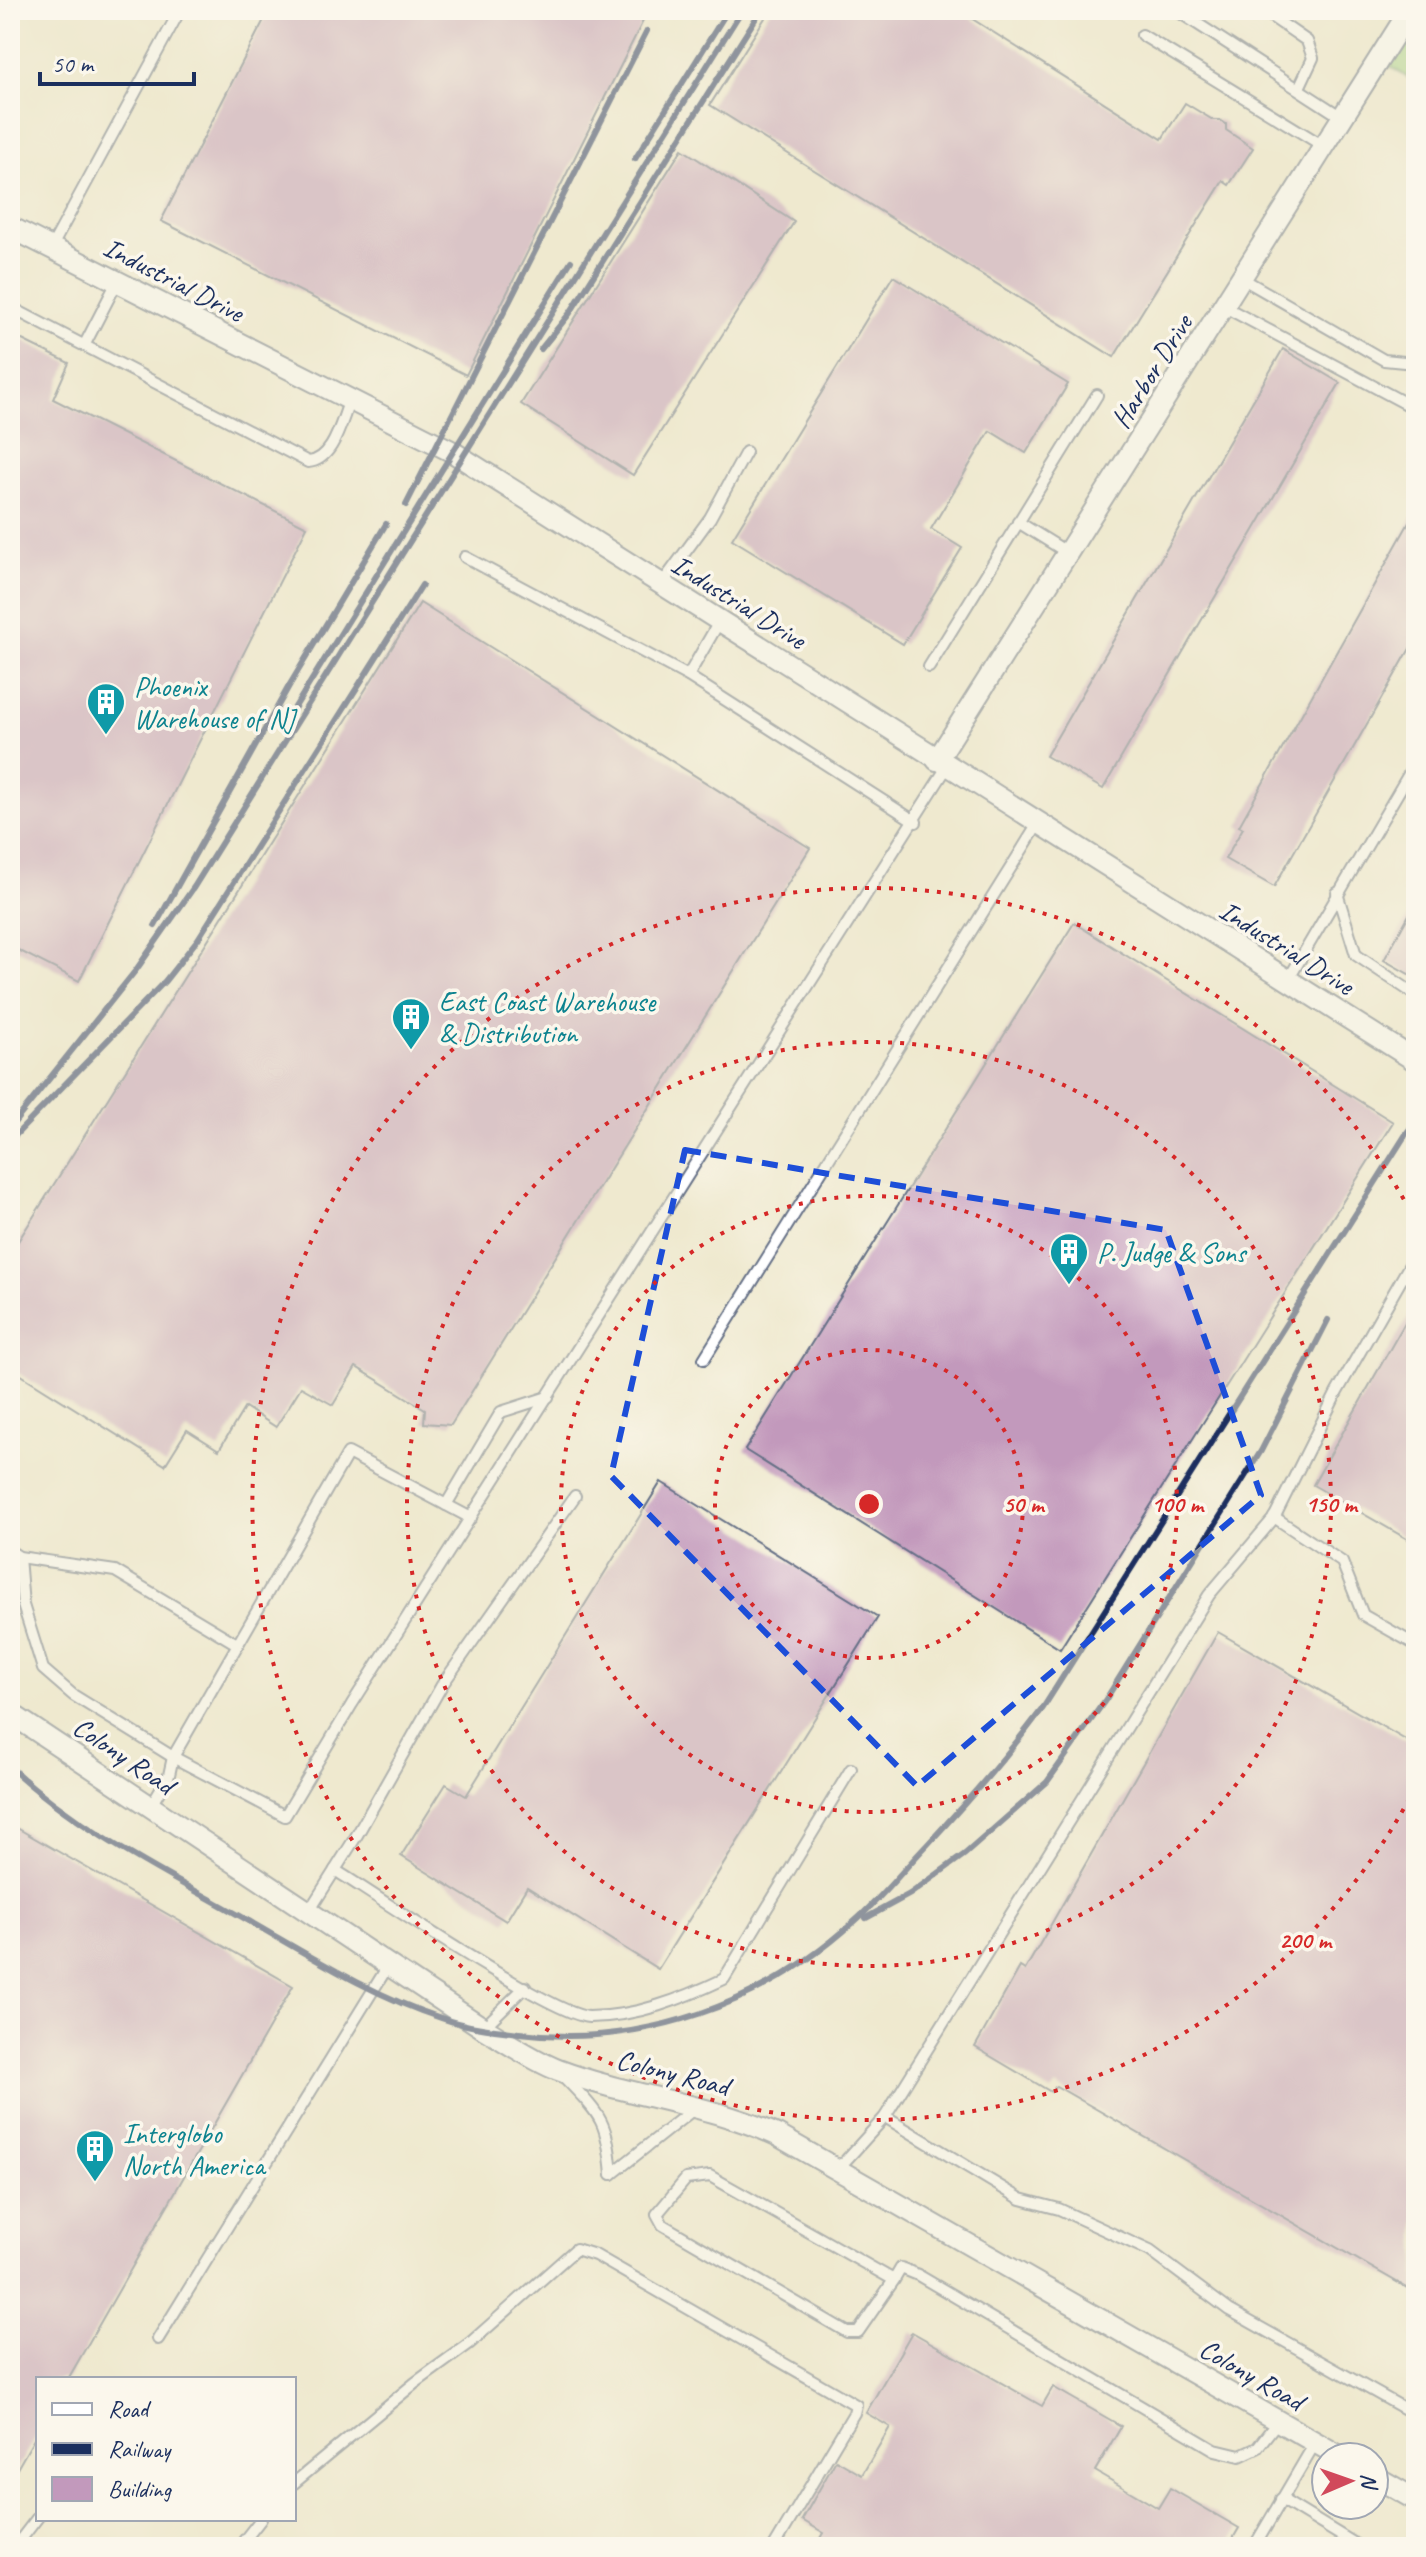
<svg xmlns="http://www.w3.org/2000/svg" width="1426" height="2557" viewBox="0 0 1426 2557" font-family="Caveat,sans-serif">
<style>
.green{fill:#9ed080;stroke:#5c806f;stroke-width:2}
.building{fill:#c299bc}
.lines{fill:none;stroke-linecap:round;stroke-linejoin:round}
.service-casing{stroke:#657086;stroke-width:14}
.minor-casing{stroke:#657086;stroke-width:24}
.service{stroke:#fff;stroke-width:10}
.minor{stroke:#fff;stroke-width:20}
.rail{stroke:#1b2f5e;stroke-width:6}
.marked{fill:none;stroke:#1d4ed8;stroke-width:6;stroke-dasharray:16 10;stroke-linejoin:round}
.ring{fill:none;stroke:#d62828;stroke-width:4;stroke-dasharray:4 8}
.labels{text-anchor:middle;stroke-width:7;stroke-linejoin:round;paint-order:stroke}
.street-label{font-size:28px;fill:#1b2f5e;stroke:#fbf7ec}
.culture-label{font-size:28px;fill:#0d838f;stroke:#fbf7ec;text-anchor:start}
.centre{fill:#d62828;stroke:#fbf7ec;stroke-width:4}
.ring-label{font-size:24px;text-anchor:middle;font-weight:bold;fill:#d62828;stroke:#fbf7ec;stroke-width:7;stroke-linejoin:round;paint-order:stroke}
</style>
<rect width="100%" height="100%" fill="#fbf7ec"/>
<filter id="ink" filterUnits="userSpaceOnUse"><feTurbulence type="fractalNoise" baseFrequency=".0125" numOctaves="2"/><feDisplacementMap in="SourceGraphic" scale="16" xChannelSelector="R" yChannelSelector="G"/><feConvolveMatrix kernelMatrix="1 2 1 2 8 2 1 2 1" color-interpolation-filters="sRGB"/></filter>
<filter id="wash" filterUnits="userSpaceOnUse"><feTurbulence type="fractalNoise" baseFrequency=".006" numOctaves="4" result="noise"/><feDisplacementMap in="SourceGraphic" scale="32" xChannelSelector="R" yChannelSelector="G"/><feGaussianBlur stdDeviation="1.8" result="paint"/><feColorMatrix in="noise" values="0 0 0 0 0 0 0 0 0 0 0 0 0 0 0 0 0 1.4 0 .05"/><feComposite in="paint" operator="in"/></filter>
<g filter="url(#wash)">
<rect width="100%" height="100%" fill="#efe9cf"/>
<!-- green -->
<path class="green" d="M1416,10v73l-36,-23z"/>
<g id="blocks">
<!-- building -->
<g class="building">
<path d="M269,10h353l21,11 -177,354 -305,-154z"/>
<path d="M770,10h188l204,129 23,-36 28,17h7l6,4v6l27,18 -24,37 -6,-4 -109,176 -404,-252z"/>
<path d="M682,149l112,73 -161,253 -112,-71z"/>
<path d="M893,276l175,108 -42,69 -36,-22 -59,98 31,19 -59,96 -171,-105z"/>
<path d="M10,334l59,29 -16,36 254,128 -228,454 -69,-35z"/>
<path d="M1283,349l57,34 -237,406 -57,-33z"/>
<path d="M1416,510v128l-142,249 -49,-28 18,-31 -4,-2z"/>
<path d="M420,603l390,245 -359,577 -27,-2 1,-14 -69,-42 -23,38 -32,-18 -25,40 -31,-20 -26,43 -32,-20 -22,35 -155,-97v-114z"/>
<path d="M1416,902v76l-32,-18z"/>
<path d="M1074,923l319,199 -333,527 -315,-199z"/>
<path d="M1416,1303v241l-103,-59z"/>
<path d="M661,1482l217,135 -220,352 -131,-82 -21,34 -105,-65 45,-72 20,12z"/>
<path d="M1218,1632l198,114v547l-360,-207 -5,6 -76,-45 45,-80 5,3z"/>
<path d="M10,1824l283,162 -225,393h-30v53l-28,49z"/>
<path d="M912,2332l130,74 11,-19 68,39 -26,45 63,37 12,-20 69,40 -11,19h-412l8,-14 -22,-13 34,-60 26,15 28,-48 -24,-14z"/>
</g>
</g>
</g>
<g filter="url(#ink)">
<use href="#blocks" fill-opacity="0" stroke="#657086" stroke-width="2"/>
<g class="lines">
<!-- service casing -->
<g class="service-casing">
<g id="service">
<path d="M1176,10l167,108"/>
<path d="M1262,10l45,31 6,17 -14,30"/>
<path d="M1142,35l183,112"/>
<path d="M51,248l129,-238"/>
<path d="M1243,279l141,81 30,3 2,-3"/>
<path d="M10,307l298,155c26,-2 33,-41 42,-62"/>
<path d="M1225,307l191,102"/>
<path d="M85,344l32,-62"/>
<path d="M1018,522l50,31"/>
<path d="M465,557l223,119 228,146"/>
<path d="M661,585l49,-67 36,-66"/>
<path d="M929,667l168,-272"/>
<path d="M688,676l31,-54"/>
<path d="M1337,893l19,62 60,40"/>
<path d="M1288,980l128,-218"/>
<path d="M704,1359l334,-535"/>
<path d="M446,1505l55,-93 47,-15"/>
<path d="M1274,1517l68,45 21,53 53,30"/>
<path d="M10,1551l9,6 96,14 122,73"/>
<path d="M19,1557l4,48 20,64 30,26 100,62 112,59 67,-112 595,-937"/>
<path d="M150,1807l19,-32 4,-18 175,-304 123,65"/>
<path d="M335,1870c41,26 219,146 254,147 47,0 93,-18 135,-38l127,-210"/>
<path d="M308,1913l49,-78 85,-150 133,-189"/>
<path d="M483,2028l42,-41"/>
<path d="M563,2076c38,40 44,43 49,98"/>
<path d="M885,2117l136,82 38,10 91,42 79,59 187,105"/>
<path d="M837,2170l48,-53 324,-522 65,-77 63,-126 79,-138"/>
<path d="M612,2174l83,-66"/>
<path d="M894,2280l-36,52h-11l-184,-107 -6,-11 29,-35 24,-3 184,104 7,-12 17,7 297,175 25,6 17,-8 21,-27"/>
<path d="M158,2339l230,-373"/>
<path d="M294,2483l121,-100 55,-40 106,-94 19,6 261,150 -2,8 -80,134"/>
<path d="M1281,2499l79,48"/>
<path d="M15,2547l23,-30"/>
<path d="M239,2547l22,-28"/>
<path d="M1254,2547l61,-104"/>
</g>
</g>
<!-- minor casing -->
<g class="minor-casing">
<g id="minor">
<path d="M10,227l441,224 965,610"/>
<path d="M937,760l473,-750"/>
<path d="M10,1713l473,315c24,14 49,32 75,42 72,27 149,33 219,65l564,322"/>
<path d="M1374,2476l42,24"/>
</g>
</g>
<!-- service -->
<use href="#service" class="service"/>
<!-- minor -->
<use href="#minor" class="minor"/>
<!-- rail -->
<g class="rail">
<path d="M635,159l93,-149"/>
<path d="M541,349l29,-36 191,-303"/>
<path d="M406,505l241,-474"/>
<path d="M287,720l284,-459"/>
<path d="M155,926l134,-240 97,-162"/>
<path d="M10,1128l126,-158 58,-83 548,-877"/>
<path d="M10,1141l155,-160 33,-42 224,-354"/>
<path d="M10,1767c71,66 161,109 244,157 61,35 120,72 187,94 25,9 53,12 79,15 121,15 245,-29 335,-112 26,-23 48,-51 72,-76 41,-44 80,-89 116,-137l365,-577"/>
<path d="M866,1918l44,-24 55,-40 82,-72 59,-83 155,-248 67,-131"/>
</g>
</g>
</g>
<!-- marked area -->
<path d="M0 0H1426V2557H0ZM685,1150l481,80 95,265 -344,291 -306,-310z" fill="#efe9cf" fill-opacity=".55" fill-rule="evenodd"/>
<path class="marked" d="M685,1150l481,80 95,265 -344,291 -306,-310z"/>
<!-- distance rings -->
<g class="ring">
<circle cx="869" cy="1504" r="154"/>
<circle cx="869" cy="1504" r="308"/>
<circle cx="869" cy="1504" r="462"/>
<path d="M1415 1788A616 616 0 1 1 1415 1220"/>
</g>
<!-- icons -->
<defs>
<g id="building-pin" transform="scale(2)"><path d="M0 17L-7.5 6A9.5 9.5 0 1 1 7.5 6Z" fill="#0f9aa8" stroke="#fbf7ec"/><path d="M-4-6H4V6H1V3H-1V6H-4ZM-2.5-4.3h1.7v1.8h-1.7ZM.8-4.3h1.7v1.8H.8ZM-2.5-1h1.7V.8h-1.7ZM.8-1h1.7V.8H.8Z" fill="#fff"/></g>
</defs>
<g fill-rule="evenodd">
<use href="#building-pin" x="106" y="702"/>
<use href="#building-pin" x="411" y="1017"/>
<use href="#building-pin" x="1069" y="1252"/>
<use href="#building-pin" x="95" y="2149"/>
</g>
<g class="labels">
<!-- street labels -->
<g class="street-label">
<text transform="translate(174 279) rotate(27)" y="10">Industrial Drive</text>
<text transform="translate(1151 371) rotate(-58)" y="10">Harbor Drive</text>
<text transform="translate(739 601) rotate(32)" y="10">Industrial Drive</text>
<text transform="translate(1287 947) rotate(32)" y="10">Industrial Drive</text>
<text transform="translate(124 1755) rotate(34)" y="10">Colony Road</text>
<text transform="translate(673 2072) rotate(14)" y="10">Colony Road</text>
<text transform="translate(1252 2374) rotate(30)" y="10">Colony Road</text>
</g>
<!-- culture labels -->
<g class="culture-label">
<text x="134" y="696">Phoenix<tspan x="134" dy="32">Warehouse of NJ</tspan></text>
<text x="439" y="1011">East Coast Warehouse<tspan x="439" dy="32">&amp; Distribution</tspan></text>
<text x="1097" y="1262">P. Judge &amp; Sons</text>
<text x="123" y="2143">Interglobo<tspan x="123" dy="32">North America</tspan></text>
</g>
</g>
<circle cx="869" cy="1504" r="12" class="centre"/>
<g class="ring-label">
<text x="1023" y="1512">50 m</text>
<text x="1177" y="1512">100 m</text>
<text x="1331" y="1512">150 m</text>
<text x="1305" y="1948">200 m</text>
</g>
<!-- margin -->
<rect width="1426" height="2557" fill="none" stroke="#fbf7ec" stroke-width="40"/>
<!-- legend -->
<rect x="36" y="2377" width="260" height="144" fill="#fbf7ec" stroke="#a1a7b3" stroke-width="2"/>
<rect x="52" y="2403" width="40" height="12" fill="#ffffff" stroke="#a1a7b3" stroke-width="2"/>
<text x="108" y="2417" font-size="24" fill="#1b2f5e">Road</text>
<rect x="52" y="2443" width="40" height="12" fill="#1b2f5e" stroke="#a1a7b3" stroke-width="2"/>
<text x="108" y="2457" font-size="24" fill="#1b2f5e">Railway</text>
<rect x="52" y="2477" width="40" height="24" fill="#c299bc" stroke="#a1a7b3" stroke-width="2"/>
<text x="108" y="2497" font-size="24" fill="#1b2f5e">Building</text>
<!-- north arrow -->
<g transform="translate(1350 2481) rotate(88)"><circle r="38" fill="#fbf7ec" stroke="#a1a7b3" stroke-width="2"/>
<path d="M0-6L14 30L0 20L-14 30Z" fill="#d1495b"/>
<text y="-12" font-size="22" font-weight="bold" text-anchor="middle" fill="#1b2f5e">N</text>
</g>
<!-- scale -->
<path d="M40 72v12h154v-12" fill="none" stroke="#1b2f5e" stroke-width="4"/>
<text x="52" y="72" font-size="24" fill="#1b2f5e" stroke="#fbf7ec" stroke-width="6" paint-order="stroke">50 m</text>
</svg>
